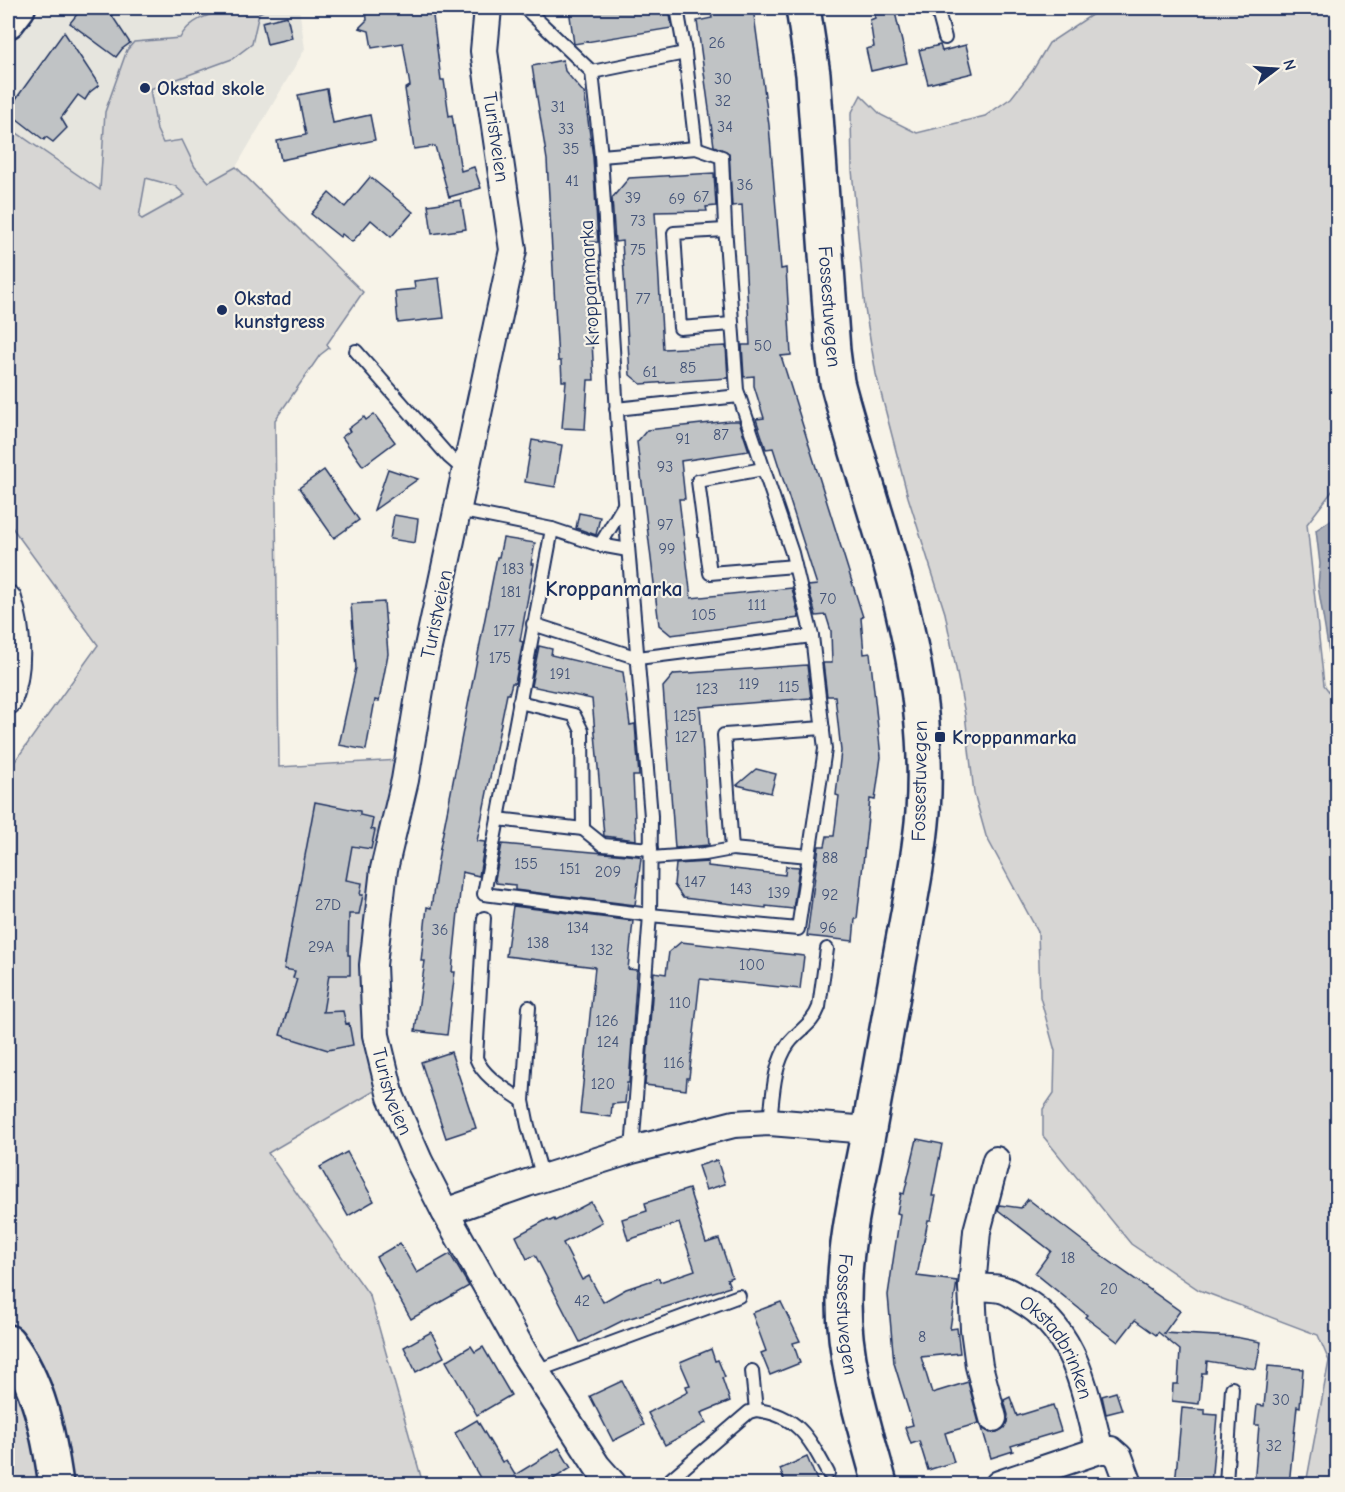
<svg xmlns="http://www.w3.org/2000/svg" width="1345" height="1492" viewBox="0 0 1345 1492" font-family="'Comic Neue',sans-serif">
<style>
.built{fill:#e6e5de}
.green{fill:#d7d6d4;stroke:#798299;stroke-width:1.5;fill-rule:evenodd}
.water{fill:#acb0b9;stroke:#727c95;stroke-width:1.5}
.building{fill:#c0c3c5;stroke:#1b2f5e;stroke-width:1.5}
.lines{fill:none;stroke-linecap:round;stroke-linejoin:round}
.lane-casing{stroke:#1b2f5e;stroke-width:16}
.street-casing{stroke:#1b2f5e;stroke-width:30}
.secondary-casing{stroke:#1b2f5e;stroke-width:38}
.lane{stroke:#f7f3e8;stroke-width:12}
.street{stroke:#f7f3e8;stroke-width:26}
.secondary{stroke:#f7f3e8;stroke-width:33}
.poi-dot{fill:#1b2f5e;stroke:#f7f3e8;stroke-width:2}
.labels{text-anchor:middle;stroke-width:4.5;stroke-linejoin:round;paint-order:stroke}
.number-label{font-size:16px;fill:#445478}
.poi-label{font-size:20px;font-weight:bold;fill:#1b2f5e;stroke:#f7f3e8;text-anchor:start}
.street-label{font-size:20px;fill:#1b2f5e;stroke:#f7f3e8}
.quarter-label{font-size:22px;font-weight:bold;fill:#1b2f5e;stroke:#f7f3e8}
</style>
<rect width="100%" height="100%" fill="#f7f3e8"/>
<filter id="ink" filterUnits="userSpaceOnUse"><feTurbulence type="fractalNoise" baseFrequency=".0167" numOctaves="2"/><feDisplacementMap in="SourceGraphic" scale="12" xChannelSelector="R" yChannelSelector="G"/><feConvolveMatrix kernelMatrix="1 2 1 2 8 2 1 2 1" color-interpolation-filters="sRGB"/></filter>
<g filter="url(#ink)">
<!-- built -->
<path class="built" d="M46,8h253l6,41 -69,118 -94,52 -134,-92v-84z"/>
<!-- green -->
<g class="green">
<path d="M234,8h35l-10,5 -7,31 -20,15 -82,30 7,41 6,13 19,-3 13,27 14,15 27,-15 127,125 -36,52 2,4 -9,7 -45,65 4,347 138,-8 -29,142 -5,185 -115,67 102,143 53,188h-415v-713l90,-126 -90,-123v-395l92,63 5,-78 22,-62 7,-8 46,-4c11,-21 33,-24 54,-30zM146,178l29,8 10,9 -43,24 -3,-2z"/>
<path d="M1102,8h235v477l-30,39 17,161 14,18 -1,781h-31l23,-123 -11,-26 -119,-45 -68,-46 -88,-108v-27l11,-16 1,-42 -15,-54 -2,-65 -52,-96 -12,-43 -9,-79 -20,-101 -37,-116 -32,-123 -11,-65 -13,-139 -1,-56 10,-19 20,20 36,18 68,-17 26,-18 22,-28 16,-27z"/>
</g>
<!-- water -->
<path class="water" d="M1337,516v176l-2,-4 -17,-102 2,-22 -4,-34z"/>
<!-- building -->
<g class="building">
<path d="M82,8h25l23,35 -8,6 -6,8 -46,-34z"/>
<path d="M366,8h66l9,72h3l5,36 3,-1 9,56 13,-4 7,21 -32,9 -14,-51 -21,3 -9,-60 5,-3 -7,-43 -31,5 -3,-17 -10,-3 8,-8z"/>
<path d="M581,8h88l3,20 -98,16 -5,-35z"/>
<path d="M710,8h43l16,117 12,144 5,-1 5,87 -10,1 82,261 -2,1 3,36 6,-1 11,104 -6,43 -5,-1 -13,120h-2l-2,22 -46,-5 12,-90h6l2,-10h7l5,-40 -3,-1 5,-44 -6,-55h-8l-4,-33h9l-1,-32 -5,-16 -10,1 -8,-30 9,-1 -44,-137 -7,1 -10,-30 8,-1 -10,-32v-10l-10,1 -2,-32h8l-8,-140 -10,1 -3,-53 -15,-7 -17,-125 15,-3z"/>
<path d="M894,8l13,55 -36,8 -5,-22 8,-2 -4,-27 5,-2 -1,-6z"/>
<path d="M287,16l5,22 -25,6 -5,-22z"/>
<path d="M64,32l35,53 -9,7 -5,8 -7,-5 -17,23 6,10 -14,14 -7,-5 -2,3 -36,-28v-2z"/>
<path d="M940,45l2,6 24,-6 7,28 -45,11 -9,-34z"/>
<path d="M563,60l2,11 19,22 1,5 8,59 5,85 -11,1 7,137h-6l-3,49 -23,-1 4,-47h-4l-1,-20h-3l-11,-201 -15,-94z"/>
<path d="M327,89l6,34 37,-8 5,25 -94,20 -4,-19 29,-6 -8,-40z"/>
<path d="M714,173l2,33 -10,1 1,4 -52,1 8,137 63,-3 2,32 -87,6 -11,-9 -8,-134 -7,1 -3,-44 17,-20z"/>
<path d="M370,177l43,35 -22,25 -20,-17 -19,22 -10,-8 -2,3 -29,-23 18,-21 16,14z"/>
<path d="M461,200l5,29 -34,5 -4,-29z"/>
<path d="M439,278l5,40 -46,5 -3,-32 20,-2 -1,-8z"/>
<path d="M374,414l21,28 -32,24 -21,-29 8,-6 -2,-2 16,-12 2,3z"/>
<path d="M729,421h10l10,30 -68,10 4,38h-6l12,99 101,-10 7,30 -128,17 -12,-10 -22,-183 10,-12z"/>
<path d="M532,440l30,5 -7,42 -30,-5z"/>
<path d="M388,469l30,10 -44,31z"/>
<path d="M324,470l35,50 -25,18 -35,-50z"/>
<path d="M579,513l21,4 -4,18 -20,-7z"/>
<path d="M394,515l24,4 -3,24 -25,-4z"/>
<path d="M503,538l32,5 -4,21h3l-14,77 3,1 -8,41h-3l-3,11h-2l-30,147 8,1 -6,34 -17,-4 -10,100h3l-8,63 -32,-4 10,-70h-4l6,-54 4,1 9,-60 57,-291h2z"/>
<path d="M384,602l4,52 -9,47 -4,-1 -9,50 -27,-5 17,-77 -5,-64z"/>
<path d="M539,646l13,3 -1,6 72,17 7,53 5,-1 4,52h-6l3,64 -32,-4 -12,-137 -61,-13z"/>
<path d="M807,665l4,33 -111,9 9,138 -34,3 -12,-161 11,-13z"/>
<path d="M756,769l20,5 -5,19 -34,-8z"/>
<path d="M315,802l45,9v4l13,3 -2,11 4,1 -4,19 -19,-3 -6,34 16,3 -2,12h3l-4,19h-10l-1,41h2v20h-21l-6,37 20,-1 3,13 3,-1 4,22 -25,5 -48,-15 17,-56 -4,-1 2,-7 -11,-2z"/>
<path d="M502,844l136,12 3,2 -6,47 -120,-15v-5l-19,-2 -1,-4z"/>
<path d="M708,862v4l77,9 1,-9 13,1 -6,42 -27,-3v2l-83,-10 -9,-13 2,-21z"/>
<path d="M513,906l120,15 -5,48 9,1 -8,113h-2l-2,20 -13,1 -1,13 -31,-4 15,-146 -89,-11z"/>
<path d="M681,942l123,14 -4,33 -100,-10 -11,99h-2l-1,12 -41,-5 9,-113 12,2 3,-22z"/>
<path d="M451,1052l25,76 -30,10 -25,-76z"/>
<path d="M917,1139l25,5 -10,52h4l-5,24h-3l-11,56 40,5 -7,48 7,-1 3,25 -39,4 11,36 36,-11 11,41 -34,10 9,29 -26,8 -9,-29 -8,3 -6,-17 8,-2 -19,-62 -6,-68 12,-81 -3,-1 4,-20 3,1z"/>
<path d="M347,1152l27,49 -26,15 -28,-49z"/>
<path d="M717,1160l8,24 -19,6 -8,-24z"/>
<path d="M689,1189l17,54 13,-4 13,38 -5,2 3,8 -106,33 -44,22 -45,-87 -8,4 -11,-23 32,-17 2,2 4,-2 1,2 36,-19 11,20 -39,21 19,37 7,-4 14,26 23,-13 33,-11 1,4 35,-12 -16,-47 -51,17 -6,-21 25,-8 -2,-8z"/>
<path d="M1028,1199l77,59 75,53 -16,22 71,4 26,5 -5,27 -49,-8 -1,12h-4l-3,31 -27,-3 1,-17h5l2,-34 -22,-18 -2,3 -21,-15 -17,22 -33,-25 2,-2 -52,-42 16,-22 -53,-41 2,-5 21,3z"/>
<path d="M400,1243l17,30 33,-19 19,32 -58,33 -35,-62z"/>
<path d="M781,1302l19,39 -7,2 7,20 -30,12 -9,-22 5,-2 -14,-38z"/>
<path d="M431,1332l13,25 -28,15 -12,-25z"/>
<path d="M471,1346l4,6 8,-5 28,48 -34,20 -31,-54z"/>
<path d="M711,1349l4,12 3,-1 7,17 -3,1 8,23 -29,12 5,10 -41,22 -17,-32 40,-21 -2,-6 4,-1 -10,-23z"/>
<path d="M1268,1366l35,3 -3,38 -3,-1 -8,79h-35l5,-60h-4l2,-20 7,1z"/>
<path d="M622,1381l22,44 -31,16 -23,-45z"/>
<path d="M1116,1392l6,18 -16,4 -4,-18z"/>
<path d="M1010,1397l7,19 36,-11 8,26 -50,15 2,5 -22,7 -9,-30 8,5 7,-1 7,-4 3,-6 1,-7 -4,-15z"/>
<path d="M1182,1408l23,2v4l12,1 -6,70h-36z"/>
<path d="M477,1420l25,42 4,-2 9,15 44,-27 12,20 -27,17h-60l-29,-52z"/>
<path d="M807,1457l12,28h-33l-6,-16z"/>
</g>
<g class="lines">
<!-- lane casing -->
<g class="lane-casing">
<g id="lane">
<path d="M525,8l67,64"/>
<path d="M677,8l8,45 11,95"/>
<path d="M937,8l8,30"/>
<path d="M592,72l9,84 17,273 33,387 -1,99 -18,235"/>
<path d="M592,72l93,-19"/>
<path d="M725,230l-51,3 6,95 52,-4"/>
<path d="M356,351l93,106 16,14"/>
<path d="M616,409l123,-13"/>
<path d="M763,469l-65,12 12,92 85,-7"/>
<path d="M458,510l94,19 48,16 24,-40"/>
<path d="M552,529l-68,365 166,21 148,14 27,-180 -13,-113 -20,-83 -55,-163 -12,-164 -3,-69 -26,-9 -95,8"/>
<path d="M600,545l28,5"/>
<path d="M533,624l105,34 174,-22"/>
<path d="M498,819l85,10 -1,-98 -8,-16 -55,-13"/>
<path d="M583,829l20,16 48,4"/>
<path d="M809,856l-77,-7 -8,-114 99,-7"/>
<path d="M651,858l54,-4 27,-5"/>
<path d="M484,918l-8,140c8,20 30,31 47,43"/>
<path d="M529,1007l-6,94 5,25 15,52"/>
<path d="M770,1122c3,-26 3,-57 19,-79 10,-13 24,-19 30,-36l8,-58"/>
<path d="M536,1371l203,-75"/>
<path d="M752,1371l4,39"/>
<path d="M756,1410c42,5 53,28 72,63"/>
<path d="M665,1484l84,-72 7,-2"/>
<path d="M1226,1484l6,-96"/>
</g>
</g>
<!-- street casing -->
<g class="street-casing">
<g id="street">
<path id="s1" d="M488,8l-4,43 29,199 -89,416 -19,114 -21,89 -11,96 3,70 15,62 28,64 26,51 79,141 73,113 16,18"/>
<path d="M8,599c10,32 12,70 0,102"/>
<path id="s2" d="M996,1160l-19,71 -5,56c10,1 23,0 32,3 6,2 11,6 16,9 58,32 64,93 80,151"/>
<path d="M445,1212l82,-29 105,-33 102,-26 36,-2 98,8"/>
<path d="M972,1287l2,42 5,37 14,52"/>
<path d="M999,1484l101,-34h11l8,7 10,27"/>
</g>
</g>
<!-- secondary casing -->
<g class="secondary-casing">
<g id="secondary">
<path id="s3" d="M803,8l10,66 20,277 4,31c38,144 97,277 86,430 -4,50 -15,100 -24,150 -10,56 -20,112 -30,167 -11,58 -25,114 -25,173 0,63 20,122 36,182"/>
<path d="M8,21l10,-13"/>
<path d="M8,1342c31,40 41,93 48,142"/>
</g>
</g>
<!-- lane -->
<use href="#lane" class="lane"/>
<!-- street -->
<use href="#street" class="street"/>
<!-- secondary -->
<use href="#secondary" class="secondary"/>
</g>
</g>
<!-- markers -->
<g class="poi-dot">
<circle cx="145" cy="88" r="6"/>
<circle cx="222" cy="310" r="6"/>
<rect x="934" y="731" width="12" height="12" rx="3"/>
</g>
<g class="labels">
<!-- number labels -->
<g class="number-label">
<text x="717" y="48">26</text>
<text x="723" y="84">30</text>
<text x="723" y="106">32</text>
<text x="558" y="112">31</text>
<text x="725" y="132">34</text>
<text x="566" y="134">33</text>
<text x="571" y="154">35</text>
<text x="572" y="186">41</text>
<text x="745" y="190">36</text>
<text x="701" y="202">67</text>
<text x="633" y="203">39</text>
<text x="677" y="204">69</text>
<text x="638" y="226">73</text>
<text x="638" y="255">75</text>
<text x="643" y="304">77</text>
<text x="763" y="351">50</text>
<text x="688" y="373">85</text>
<text x="650" y="377">61</text>
<text x="721" y="440">87</text>
<text x="683" y="444">91</text>
<text x="665" y="472">93</text>
<text x="665" y="530">97</text>
<text x="667" y="554">99</text>
<text x="513" y="574">183</text>
<text x="511" y="597">181</text>
<text x="828" y="604">70</text>
<text x="757" y="610">111</text>
<text x="704" y="620">105</text>
<text x="504" y="636">177</text>
<text x="500" y="663">175</text>
<text x="560" y="679">191</text>
<text x="749" y="689">119</text>
<text x="789" y="692">115</text>
<text x="707" y="694">123</text>
<text x="685" y="721">125</text>
<text x="686" y="742">127</text>
<text x="830" y="863">88</text>
<text x="526" y="869">155</text>
<text x="570" y="874">151</text>
<text x="608" y="877">209</text>
<text x="695" y="887">147</text>
<text x="741" y="894">143</text>
<text x="779" y="898">139</text>
<text x="830" y="900">92</text>
<text x="328" y="910">27D</text>
<text x="578" y="933">134</text>
<text x="828" y="933">96</text>
<text x="440" y="935">36</text>
<text x="538" y="948">138</text>
<text x="321" y="952">29A</text>
<text x="602" y="955">132</text>
<text x="752" y="970">100</text>
<text x="680" y="1008">110</text>
<text x="607" y="1026">126</text>
<text x="608" y="1047">124</text>
<text x="674" y="1068">116</text>
<text x="603" y="1089">120</text>
<text x="1068" y="1263">18</text>
<text x="1109" y="1294">20</text>
<text x="582" y="1306">42</text>
<text x="922" y="1342">8</text>
<text x="1281" y="1405">30</text>
<text x="1274" y="1451">32</text>
</g>
<!-- poi labels -->
<g class="poi-label">
<text x="157" y="95">Okstad skole</text>
<text x="234" y="305">Okstad<tspan x="234" dy="23">kunstgress</tspan></text>
<text x="952" y="744">Kroppanmarka</text>
</g>
<!-- street labels -->
<g class="street-label">
<text dy="7" stroke="none"><textPath href="#s1" startOffset="130">Turistveien</textPath></text>
<text transform="translate(589 283) rotate(-93)" y="7">Kroppanmarka</text>
<text dy="7" stroke="none"><textPath href="#s3" startOffset="300">Fossestuvegen</textPath></text>
<text transform="translate(436 614) rotate(-78)" y="7">Turistveien</text>
<text transform="translate(919 781) rotate(-89)" y="7">Fossestuvegen</text>
<text dy="7" stroke="none"><textPath href="#s1" startOffset="1102">Turistveien</textPath></text>
<text dy="7" stroke="none"><textPath href="#s3" startOffset="1326">Fossestuvegen</textPath></text>
<text dy="7" stroke="none"><textPath href="#s2" startOffset="243">Okstadbrinken</textPath></text>
</g>
<!-- quarter labels -->
<g class="quarter-label">
<text x="614" y="596">Kroppanmarka</text>
</g>
</g>
<!-- margin -->
<rect width="1345" height="1492" fill="none" stroke="#f7f3e8" stroke-width="30"/>
<rect x="15" y="15" width="1315" height="1462" fill="none" stroke="#1b2f5e" stroke-width="2" filter="url(#ink)"/>
<!-- north arrow -->
<g transform="translate(1276 69) rotate(73)" stroke="#f7f3e8" stroke-width="4.5" paint-order="stroke">
<path d="M0-4.5L10 22L0 15L-10 22Z" fill="#1b2f5e"/>
<text y="-9" font-size="16" font-weight="bold" text-anchor="middle" fill="#1b2f5e">N</text>
</g>
</svg>
